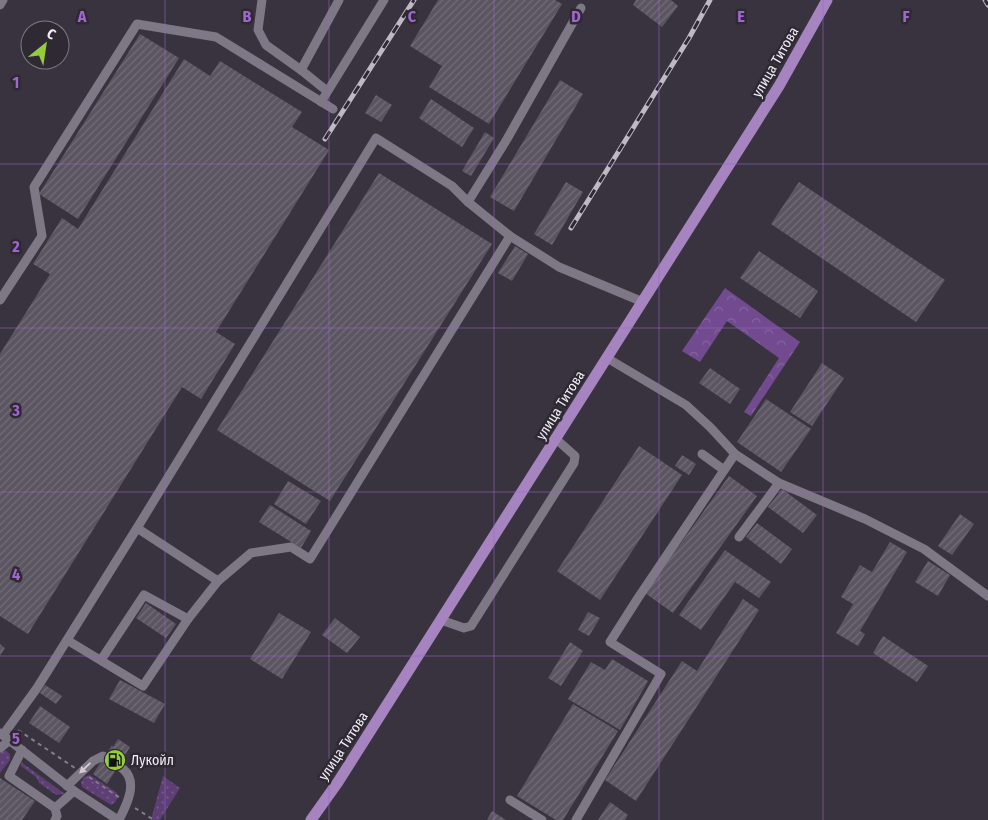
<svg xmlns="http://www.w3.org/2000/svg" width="988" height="820" viewBox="0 0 988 820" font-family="'Fira Sans Condensed',sans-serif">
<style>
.grass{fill:url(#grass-dots)}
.forest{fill:url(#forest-crowns)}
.building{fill:url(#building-hatch)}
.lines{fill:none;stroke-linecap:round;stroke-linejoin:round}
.path{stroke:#837e88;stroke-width:2;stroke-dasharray:4 4;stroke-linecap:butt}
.minor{stroke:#7e7785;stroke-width:9}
.major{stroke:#a584c0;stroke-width:11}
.rail-casing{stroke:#beb9c2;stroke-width:5}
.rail{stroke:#2f2934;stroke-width:3;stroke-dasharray:9;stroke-linecap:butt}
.oneway{fill:#cfcad4}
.grid{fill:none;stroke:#9f66d0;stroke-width:1;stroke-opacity:0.55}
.labels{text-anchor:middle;stroke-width:5;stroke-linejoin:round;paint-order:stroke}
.street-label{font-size:14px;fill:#f2eef6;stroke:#2f2934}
.poi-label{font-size:14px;fill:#f2eef6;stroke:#2f2934;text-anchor:start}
.grid-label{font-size:16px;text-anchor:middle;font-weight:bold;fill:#9f66d0;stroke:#2f2934;stroke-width:5;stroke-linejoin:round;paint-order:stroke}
</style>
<defs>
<pattern id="grass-dots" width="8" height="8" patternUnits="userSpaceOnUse" patternTransform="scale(1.25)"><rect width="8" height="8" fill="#5d3e75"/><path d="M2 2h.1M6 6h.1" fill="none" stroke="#755a89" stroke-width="1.8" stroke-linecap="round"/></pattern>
<pattern id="forest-crowns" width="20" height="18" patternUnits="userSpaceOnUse" patternTransform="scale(1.25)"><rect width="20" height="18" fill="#714a8f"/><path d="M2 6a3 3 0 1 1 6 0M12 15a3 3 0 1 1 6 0" fill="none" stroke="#86649f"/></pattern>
<pattern id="building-hatch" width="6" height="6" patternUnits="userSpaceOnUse" patternTransform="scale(1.25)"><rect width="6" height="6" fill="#5b5461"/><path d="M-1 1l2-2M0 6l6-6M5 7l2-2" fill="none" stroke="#736d78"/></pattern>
</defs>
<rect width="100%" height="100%" fill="#39333f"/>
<!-- grass -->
<g class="grass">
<path d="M4,749l6,5v6l-10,13v-21z"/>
<path d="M21,762l44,32 -9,1 -17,-12 -2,-5 -16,-12z"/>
<path d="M90,775l27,18c1,6 0,9 -6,12l-29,-18 -1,-5 3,-5z"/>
<path d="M163,776l17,12 -20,32h-9z"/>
</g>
<!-- forest -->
<path class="forest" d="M725,288l75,54 -49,74 -7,-4 35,-54 -52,-37 -27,41 -18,-11z"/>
<!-- building -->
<g class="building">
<path d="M438,0h117l7,4 -73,120 -60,-37 13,-21 -32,-20z"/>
<path d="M636,0h35l7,6 -16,21 -29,-22z"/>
<path d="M140,34l39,24 -101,161 -39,-25z"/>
<path d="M184,59l26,17 10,-15 82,51 -10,15 37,23 -113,182 19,12 -34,55 -19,-12 -154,247 -28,-18v-262l50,-80 -17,-10 29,-46 16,11z"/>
<path d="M560,80l23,14 -69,117 -24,-14z"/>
<path d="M376,95l16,10 -11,17 -16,-9z"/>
<path d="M431,99l43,29 -12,19 -43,-29z"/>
<path d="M485,132l9,6 -23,38 -9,-5z"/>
<path d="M379,173l113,71 -162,257 -113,-71z"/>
<path d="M566,182l17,10 -31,53 -18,-11z"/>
<path d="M799,182l146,98 -29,42 -145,-98z"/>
<path d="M515,246l13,8 -16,27 -14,-8z"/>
<path d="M759,251l59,40 -18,27 -60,-40z"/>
<path d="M822,363l22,15 -32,48 -22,-14z"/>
<path d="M710,368l30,21 -10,15 -31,-21z"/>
<path d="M766,399l45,30 -30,43 -44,-30z"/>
<path d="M639,446l43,29 -82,125 -43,-29z"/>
<path d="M682,455l14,9 -7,11 -14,-9z"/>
<path d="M729,476l28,20 -84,117 -28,-20z"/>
<path d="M288,481l33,20 -15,23 -32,-20z"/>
<path d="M782,489l35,26 -14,18 -35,-26z"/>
<path d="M270,505l41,26 -10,17 -42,-26z"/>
<path d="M960,514l14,10 -22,31 -14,-9z"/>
<path d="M757,523l35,26 -11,15 -35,-27z"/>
<path d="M890,542l17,10 -47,79 5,3 -7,12 -22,-13 17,-29 -12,-7 19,-32 12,7z"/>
<path d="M725,550l46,32 -12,16 -24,-16 -34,48 -22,-15z"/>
<path d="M928,561l22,14 -12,21 -23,-14z"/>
<path d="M743,599l16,11 -123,191 -31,-21 77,-119 15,10z"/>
<path d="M146,603l30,21 -10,14 -30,-20z"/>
<path d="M588,612l12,6 -11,18 -11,-6z"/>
<path d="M279,613l32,19 -29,47 -32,-20z"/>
<path d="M335,618l25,19 -13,16 -25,-18z"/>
<path d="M883,636l45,30 -11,16 -44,-29z"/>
<path d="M570,642l13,9 -22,35 -13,-8z"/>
<path d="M0,644l5,4 -5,8z"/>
<path d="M612,659l36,22 -28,49 -52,-31 23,-37 14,8z"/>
<path d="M120,680l45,24 -11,19 -45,-24z"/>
<path d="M45,685l17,11 -6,8 -16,-11z"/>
<path d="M573,704l45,27 -55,89h-7l-39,-24z"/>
<path d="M40,706l30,21 -11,16 -30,-20z"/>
<path d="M118,739l12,8 -23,37 -14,-10 19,-29 1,2z"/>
<path d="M0,778l35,23 -13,19h-22z"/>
<path d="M610,802l18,13 -3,5h-27z"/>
<path d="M492,811l14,9h-19z"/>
</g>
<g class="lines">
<!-- path -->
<g class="path">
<path d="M18,730l57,38"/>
<path d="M89,777l31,21"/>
<path d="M135,808l19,12"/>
</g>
<!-- minor -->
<g class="minor">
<path d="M262,0l-4,30 8,15 35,25"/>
<path d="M0,5l3,-5"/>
<path d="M327,91l-26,-21 38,-70"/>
<path d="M321,102l63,-102"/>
<path d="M468,202l39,-63 74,-131"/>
<path d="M510,236l49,31 84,35"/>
<path d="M0,300l42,-64 -8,-49 103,-163 79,13 117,72"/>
<path d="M607,358l79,47 24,22 25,27"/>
<path d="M702,454l22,16"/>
<path d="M739,537l40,-54"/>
<path d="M441,620l23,8 7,-2 103,-163 1,-7 -19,-17"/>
<path d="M67,640l76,46 45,-67 30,-38"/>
<path d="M101,660l43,-65 44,24"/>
<path d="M0,733l74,58 44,29"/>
<path d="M3,735l34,-47 100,-160 239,-390 76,48 16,16 42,34 -200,323 -19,-12 -40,6 -33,28 -81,-53"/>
<path d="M0,748l10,-8"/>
<path d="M22,750l-13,26 46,32 19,-17"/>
<path d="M67,786l26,-25 10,-5c7,4 14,8 20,13 16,13 3,37 -4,51"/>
<path d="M510,800l32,20"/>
<path d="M55,808l2,8 -2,4"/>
<path d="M576,820l85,-146 -51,-32 28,-44 97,-144 44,29 86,36 59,30 64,47"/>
</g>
<!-- major -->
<path class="major" d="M311,820l27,-38 441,-696 48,-86"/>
<!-- rail casing -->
<g class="rail-casing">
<g id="rail">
<path d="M985,0l3,5"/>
<path d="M325,139l89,-139"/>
<path d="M571,228l118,-190 21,-38"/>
</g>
</g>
<!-- rail -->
<use href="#rail" class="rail"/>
</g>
<!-- one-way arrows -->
<defs><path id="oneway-solid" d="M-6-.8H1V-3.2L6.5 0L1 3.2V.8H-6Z" transform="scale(1.25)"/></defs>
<use class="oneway" href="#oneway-solid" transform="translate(85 768) rotate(137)"/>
<!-- grid -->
<path class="grid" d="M165,0v820M329,0v820M494,0v820M659,0v820M823,0v820M0,164h988M0,328h988M0,492h988M0,656h988"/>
<!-- icons -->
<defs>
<g id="fuel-disc" transform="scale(1.125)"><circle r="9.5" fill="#94cc3c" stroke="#2f2934"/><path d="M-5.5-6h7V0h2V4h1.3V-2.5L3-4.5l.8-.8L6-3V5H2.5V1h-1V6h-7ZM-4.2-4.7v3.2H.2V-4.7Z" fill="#111"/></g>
</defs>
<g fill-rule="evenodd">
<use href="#fuel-disc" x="115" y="760"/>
</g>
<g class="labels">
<!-- street labels -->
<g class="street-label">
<text transform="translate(775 62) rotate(-60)" y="5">улица Титова</text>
<text transform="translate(560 405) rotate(-58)" y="5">улица Титова</text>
<text transform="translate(343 746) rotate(-57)" y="5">улица Титова</text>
</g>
<!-- poi labels -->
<g class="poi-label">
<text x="131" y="765">Лукойл</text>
</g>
</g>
<g class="grid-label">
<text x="82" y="22">A</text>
<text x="247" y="22">B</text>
<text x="412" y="22">C</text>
<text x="576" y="22">D</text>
<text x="741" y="22">E</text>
<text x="906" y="22">F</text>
<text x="16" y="88">1</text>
<text x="16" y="252">2</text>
<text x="16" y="416">3</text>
<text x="16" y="580">4</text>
<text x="16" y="744">5</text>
</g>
<!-- north arrow -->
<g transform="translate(45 45) rotate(30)"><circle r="24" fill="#2f2934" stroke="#7d7882"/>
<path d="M0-4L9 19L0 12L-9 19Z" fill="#94cc3c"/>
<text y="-8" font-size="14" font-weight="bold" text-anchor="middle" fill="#f2eef6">С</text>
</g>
</svg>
